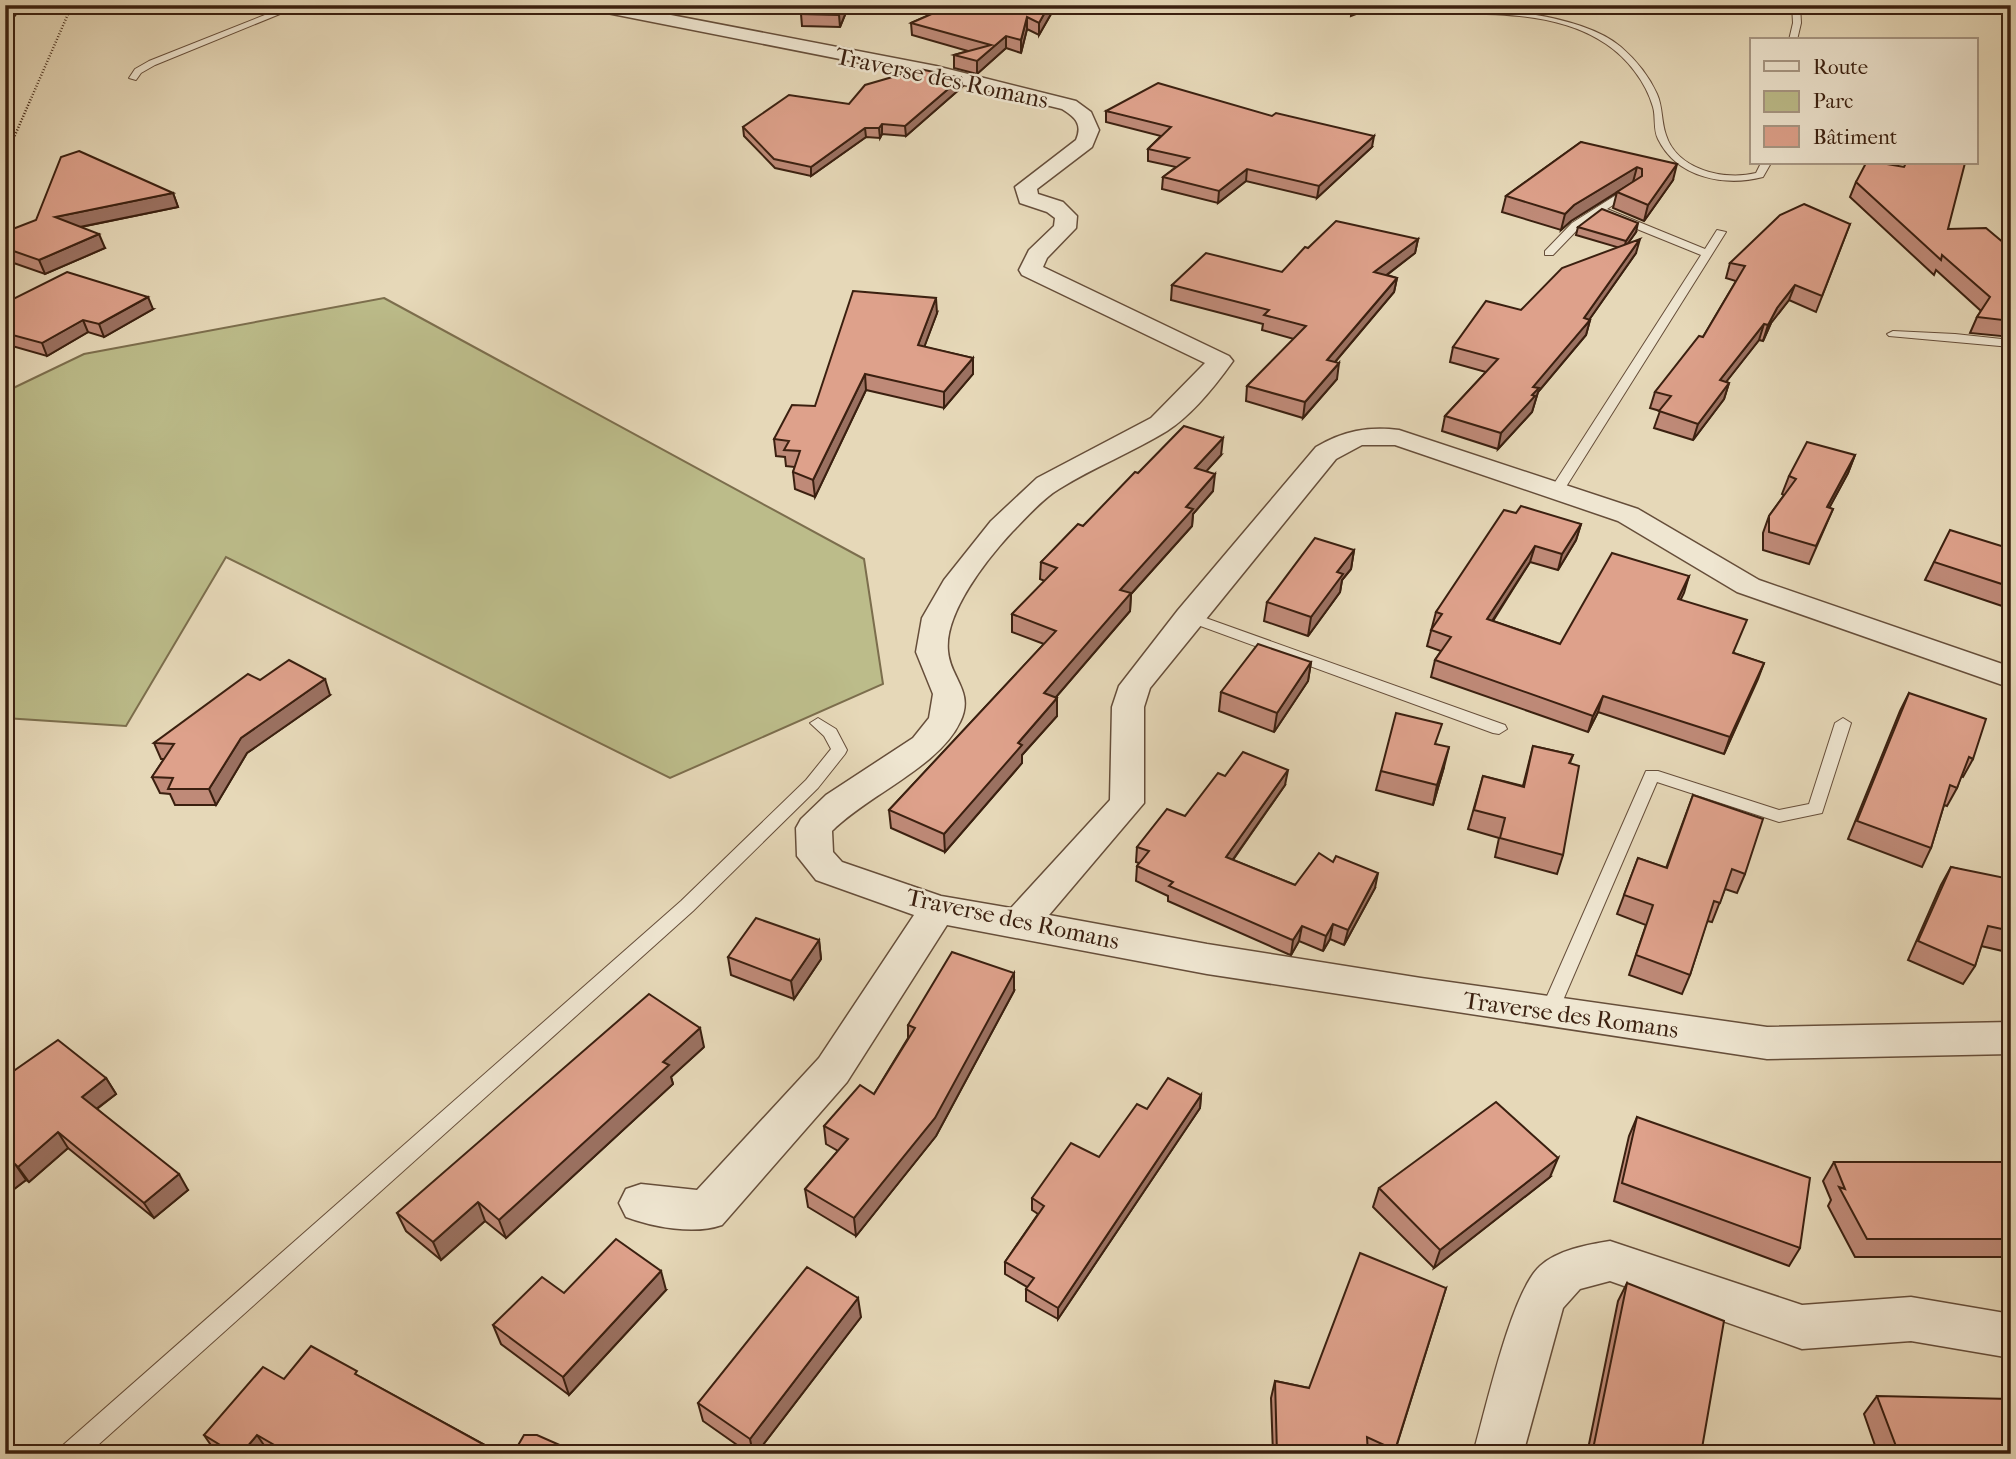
<svg xmlns="http://www.w3.org/2000/svg" width="2016" height="1459" viewBox="0 0 2016 1459" font-family="'IM FELL French Canon',serif">
<style>
.green{fill:#bcbc8a;stroke:#7c6e4d;stroke-width:2}
.lines{fill:none;stroke-linecap:round;stroke-linejoin:round}
.service-casing{stroke:#664e3a;stroke-width:2}
.minor-casing{stroke:#664e3a;stroke-width:3}
.path{stroke:#3b2010;stroke-width:2.5;stroke-dasharray:1 2;stroke-linecap:butt}
.service{fill:#efe6d1;fill-rule:evenodd}
.minor{fill:#efe6d1;fill-rule:evenodd}
.wall{fill:#bf8a78;stroke:#3b2010;stroke-width:2}
.shaded-wall{fill:#9b7161;stroke:#3b2010;stroke-width:2}
.building{fill:#dea18b;stroke:#3b2010;stroke-width:2}
.labels{text-anchor:middle;stroke-width:5;stroke-linejoin:round;paint-order:stroke}
.street-label{font-size:24px;fill:#3b2010;stroke:#efe6d1}
</style>
<rect width="100%" height="100%" fill="#e6d8b8"/>
<filter id="stains"><feTurbulence type="fractalNoise" baseFrequency=".00286" numOctaves="4"/><feColorMatrix values="0 0 0 0 .2 0 0 0 0 .09 0 0 0 0 .02 0 0 0 .5 -.17"/></filter>
<radialGradient id="worn" r=".72"><stop offset=".6" stop-color="#630" stop-opacity="0"/><stop offset="1" stop-color="#630" stop-opacity=".3"/></radialGradient>
<!-- green -->
<path class="green" d="M384,298l480,261 19,125 -213,94 -444,-221 -100,169 -121,-8v-326l79,-38z"/>
<g class="lines">
<!-- service casing -->
<g class="service-casing">
<g id="service">
<path d="M290,5h12l-147,60 -14,8 -5,7 -7,-2 6,-9 14,-8z"/>
<path d="M1367,5c66,0 204,-1 254,42 15,13 28,29 36,47 6,13 4,27 9,41 11,35 59,46 90,38l5,-10h10l-8,14c-38,10 -86,1 -105,-38 -5,-10 -2,-22 -5,-32 -7,-25 -26,-49 -47,-63 -52,-36 -126,-29 -187,-32 -16,-1 -38,0 -52,-7z"/>
<path d="M1792,5h8l1,18 -4,17h-8l4,-17z"/>
<path d="M1632,185l4,1v4l-29,19 98,40 12,-19 9,2 -162,258 -7,4 -5,-1 -2,-3 151,-235 -101,-41 -20,13 -27,28h-8v-4l27,-28z"/>
<path d="M1893,331l62,3 56,6v7l-122,-11 -2,-2z"/>
<path d="M1189,612l316,113 2,4 -8,5 -6,-1 -309,-113 -2,-3 2,-3z"/>
<path d="M818,718l18,11 11,21 -2,4 -27,34 -125,123 -605,543h-30l4,-8 619,-545 125,-121 25,-31 -7,-13 -14,-13z"/>
<path d="M1843,718l8,5 -29,90 -43,9 -122,-40 -99,230 -2,5 -7,2 -7,-2 -2,-5 106,-241h12l121,39 30,-6 26,-81z"/>
</g>
</g>
<!-- minor casing -->
<g class="minor-casing">
<g id="minor">
<path d="M584,5h35l317,61 140,35 15,11 8,18 -7,17 -55,42 1,5 25,8 14,14 -1,12 -29,30 -4,9 186,89 4,5c-17,24 -41,54 -66,70 -34,21 -73,36 -108,58 -17,10 -33,29 -47,43 -25,27 -68,81 -64,119 2,27 27,41 12,71 -20,44 -92,73 -128,109l1,21 9,10 99,34 70,12 99,-108 2,-93 7,-21 59,-76 138,-163c27,-16 52,-21 83,-17l239,79 121,71 252,87v21l-274,-96 -119,-71 -223,-76h-33l-26,14 -186,229 -6,19v96l-95,112 158,29 214,34 346,49 244,-5v32l-244,5 -560,-85 -260,-49 -100,157 -125,143c-28,10 -69,2 -96,-8l-7,-14 7,-14 15,-5 56,6 122,-132 95,-143 -98,-35 -19,-24 -1,-28 5,-9 25,-24 87,-57 16,-20 4,-24 -17,-42 6,-34 22,-38 47,-59 46,-43 114,-60 54,-55 -183,-88 -3,-5 10,-20 25,-24 1,-8 -8,-6 -27,-9 -5,-16 61,-47c7,-16 -1,-23 -14,-31l-126,-31 -344,-68z"/>
<path d="M1610,1241l192,64 109,-8 100,17v44l-100,-17 -109,8 -192,-68 -30,8 -17,19 -40,146h-50c12,-41 38,-162 67,-188 18,-16 46,-21 70,-25z"/>
</g>
</g>
<!-- path -->
<path class="path" d="M5,158l67,-153"/>
<!-- service -->
<use href="#service" class="service"/>
<!-- minor -->
<use href="#minor" class="minor"/>
</g>
<!-- wall -->
<g class="wall">
<path d="M5,5h117l-1,7 -105,2 -11,14z"/>
<path d="M849,5l-9,22 -38,-1 -1,-12z"/>
<path d="M952,5h99v9l-12,21 -12,-6 -6,24 -15,-5 -29,26 -23,-6v-13l14,-4 -56,-16 -1,-12z"/>
<path d="M962,87l-56,49 -24,-2 -2,4 -14,-1 -55,39 -36,-8 -31,-32 -1,-9 106,-23z"/>
<path d="M1106,111l266,36 -55,51 -71,-17 -28,22 -56,-14 1,-12 13,-10 -28,-6v-12l13,-13 -55,-14z"/>
<path d="M1581,142l92,38 -29,41 -31,-13 4,-16 4,-2 -50,31 -10,9 -59,-18 4,-16z"/>
<path d="M1856,182l92,47 63,20v88l-41,-4 7,-16 4,-6 -45,-41 -2,5 -84,-78z"/>
<path d="M173,193l5,14 -97,20 24,21 -60,26 -40,-14v-28z"/>
<path d="M1850,224l-34,88 -27,-12 -18,23 -8,18 -4,-1 -33,42 3,1 -5,16 -31,41 -39,-12 6,-17 -10,-3 5,-16 48,-55 33,-56 -10,-3 4,-15z"/>
<path d="M1578,227l58,5 -8,11 8,10 -47,67h1l-4,15 -48,57 -6,20 -34,37 -56,-18 3,-15 41,-44 -36,-10 3,-15 68,-37 96,-63 -41,-12z"/>
<path d="M1418,239l-3,14 -28,22 10,3 -3,14 -59,70 2,17 -34,39 -57,-17 1,-15 47,-47 -32,-9 1,-6 -92,-24 1,-15 110,-13 26,-24z"/>
<path d="M5,303l148,6 -49,28 -16,-5 -41,24 -42,-12z"/>
<path d="M937,313l-13,34 49,11v16l-29,34 -78,-18 -51,107 -20,-8 -2,-17 2,-5 -9,-1 -1,-9 -9,-1 -2,-17 41,-33z"/>
<path d="M1221,455l-15,16 7,20 -20,23 -1,12 -61,68 -1,17 -75,87 2,18 -35,39v8l-77,89 -54,-24 -2,-18 155,-166 -32,-12v-18l33,-33 -5,-2 1,-17 42,-36 55,-53z"/>
<path d="M1855,455l-7,18 -19,35 4,1 -24,55 -46,-14v-17l6,-17 15,-21 -2,-1 7,-18z"/>
<path d="M1516,513l65,11 -5,16 -18,30 -28,-8 -37,59 67,23 129,-68 -9,24 54,53 30,10 -40,91 -126,-42 -10,20 -157,-55 4,-17 6,-9 -14,-5 9,-34z"/>
<path d="M2011,549v60l-86,-29 9,-18z"/>
<path d="M1354,550l-3,19 -9,11 -2,12 -32,44 -44,-15 3,-19z"/>
<path d="M1311,662l-3,19 -34,51 -55,-21 2,-19z"/>
<path d="M260,680l70,15 -83,58 -31,52h-41l-5,-11 -10,-1 -8,-16 12,-18h-3l-7,-16z"/>
<path d="M1909,693l64,66 -10,18 -2,-1 -4,12 -10,18 -3,-1 -13,43 -9,19 -74,-28 52,-128z"/>
<path d="M1437,745l7,22 -11,38 -57,-15 5,-19z"/>
<path d="M1533,746l40,9 -3,8 -7,92 -6,19 -62,-17 4,-19 -31,-9 15,-53 40,10z"/>
<path d="M1225,776l60,9 -52,75 62,25 80,3 -31,57 -14,-6 -7,12 -24,-10 -8,14 -3,-1 -120,-53v-5l-32,-15 1,-15 2,-3 -3,-1 1,-15 48,-31z"/>
<path d="M1693,795l52,79 -8,19 -12,-4 -13,33 -5,-1 -17,54 -8,19 -53,-19 17,-50 -29,-11 21,-56 28,10z"/>
<path d="M1951,867l60,16v63l-4,6 -26,-6 -6,20 -12,18 -55,-24 33,-75z"/>
<path d="M819,940l2,19 -27,40 -63,-24 -3,-18z"/>
<path d="M1014,991l-78,145 -80,100 -48,-29 -3,-18 33,-38 -12,-7 -2,-18 50,-32 34,-56v-13z"/>
<path d="M704,1047l-33,30 2,7 -167,154 -21,-17 -44,39 -35,-29 -9,-18z"/>
<path d="M5,1077l101,1 10,16 -19,15 91,81 -34,28 -86,-70 -39,34 -3,-2 -21,16z"/>
<path d="M1201,1095l-1,13 -142,211 -32,-18v-12l1,-2 -22,-13v-12l33,-48 -6,-4v-12l67,-41 48,-48z"/>
<path d="M1637,1117l163,131 -11,18 -175,-65 15,-65z"/>
<path d="M1834,1162h177v95h-156l-27,-51 3,-6 -8,-19z"/>
<path d="M1550,1177l-116,91 -61,-61 6,-19z"/>
<path d="M1627,1283l74,171h-114l31,-153z"/>
<path d="M1446,1288l-52,166h-121l-2,-56 4,-17 34,7z"/>
<path d="M666,1290l-97,105 -68,-51 -8,-19 71,-32z"/>
<path d="M861,1317l-105,137h-6l-47,-33 -5,-18z"/>
<path d="M360,1377l141,77h-284l-13,-19 80,-56z"/>
<path d="M1877,1396l134,58h-133l-14,-40z"/>
</g>
<!-- shaded-wall -->
<g class="shaded-wall">
<path d="M10,5h2l4,9 -11,14v-17z"/>
<path d="M843,5h6l-9,22 -1,-12z"/>
<path d="M1049,5h2v9l-12,21v-12z"/>
<path d="M1352,5h17v4l-18,7z"/>
<path d="M1027,17v12l-6,24v-13z"/>
<path d="M1006,36v12l-29,26v-13z"/>
<path d="M961,78l1,9 -56,49 -1,-10z"/>
<path d="M882,124v10l-2,4 -1,-10z"/>
<path d="M865,128l1,9 -55,39v-9z"/>
<path d="M1374,136l-2,11 -55,51 2,-12z"/>
<path d="M1677,164l-4,16 -29,41 4,-16z"/>
<path d="M1637,167l-4,15 -62,39 -10,9 4,-16 9,-9z"/>
<path d="M1247,169l-1,12 -28,22 1,-12z"/>
<path d="M173,193l5,14 -118,24 -5,-14z"/>
<path d="M1638,223l-2,9 -12,17 2,-8z"/>
<path d="M99,234l6,14 -60,26 -6,-14z"/>
<path d="M1418,239l-3,14 -43,33 2,-14z"/>
<path d="M1640,239l-4,14 -52,74 6,-7 -4,15 -48,57 -6,20 -34,37 3,-16 32,-46 51,-69z"/>
<path d="M1397,278l-3,14 -70,83 3,-15z"/>
<path d="M1795,285l-6,15 -18,23 -8,18 5,-16 9,-17z"/>
<path d="M148,297l5,12 -49,28 -5,-13z"/>
<path d="M936,298l1,15 -18,48 -1,-16z"/>
<path d="M83,320l5,12 -41,24 -5,-13z"/>
<path d="M1764,324l-5,16 -44,56 5,-16z"/>
<path d="M973,358v16l-29,34v-16z"/>
<path d="M1339,363l-2,16 -34,39 2,-16z"/>
<path d="M865,374l1,16 -51,107 -2,-17z"/>
<path d="M1729,383l-5,16 -31,41 5,-16z"/>
<path d="M1223,438l-2,17 -27,30 1,-17z"/>
<path d="M1855,455l-7,18 -28,52 7,-18z"/>
<path d="M1215,474l-2,17 -20,23 -1,12 -61,68 -1,17 -86,100v-18l76,-103 66,-83z"/>
<path d="M1581,524l-5,16 -18,30 4,-16z"/>
<path d="M1535,546l-5,16 -47,73 4,-16z"/>
<path d="M1354,550l-3,19 -9,11 -2,12 -32,44 3,-19 26,-45z"/>
<path d="M1689,576l-5,17 -11,22 5,-16z"/>
<path d="M1311,662l-3,19 -34,51 3,-19z"/>
<path d="M1764,663l-6,16 -34,75 6,-17z"/>
<path d="M325,679l5,16 -83,58 -31,52 -7,-16 32,-51z"/>
<path d="M1603,696l-5,16 -10,20 5,-16z"/>
<path d="M1057,698v18l-35,39v8l-77,89 -1,-18 74,-91z"/>
<path d="M1449,747l-5,20 -11,38 4,-20z"/>
<path d="M1288,770l-3,15 -61,87 2,-15z"/>
<path d="M1378,873l-3,15 -31,57 4,-15z"/>
<path d="M1333,924l-3,15 -7,12 3,-15z"/>
<path d="M1302,926l-3,15 -8,14 2,-15z"/>
<path d="M819,940l2,19 -27,40 -3,-18z"/>
<path d="M1014,973v18l-78,145 -80,100 -2,-18z"/>
<path d="M700,1028l4,19 -33,30 2,7 -167,154 -7,-18 164,-158z"/>
<path d="M106,1078l10,16 -24,18 -10,-15z"/>
<path d="M1201,1095l-1,13 -142,211v-11z"/>
<path d="M58,1132l10,16 -39,34 -11,-15z"/>
<path d="M1558,1158l-8,19 -116,91 6,-18z"/>
<path d="M15,1164l11,16 -21,16v-24z"/>
<path d="M179,1174l9,16 -34,28 -10,-15z"/>
<path d="M478,1202l7,19 -44,39 -8,-18z"/>
<path d="M661,1271l5,19 -97,105 -6,-18z"/>
<path d="M858,1298l3,19 -105,137h-3l-3,-15z"/>
<path d="M257,1435l13,19h-29z"/>
</g>
<!-- building -->
<g class="building">
<path d="M805,5h38l-4,10 -38,-1z"/>
<path d="M952,5h97l-10,18 -12,-6 -6,23 -15,-4 -29,25 -23,-6 37,-10 -80,-22z"/>
<path d="M920,69l41,9 -56,48 -23,-2 -3,4h-14l-54,39 -37,-8 -31,-32 46,-32 60,9 16,-19z"/>
<path d="M1158,83l114,33 4,-3 98,23 -55,50 -72,-17 -28,22 -56,-14 26,-19 -41,-9 23,-22 -65,-16z"/>
<path d="M1581,142l96,22 -29,41 -31,-13 25,-16v-7l-5,-2 -63,38 -9,9 -59,-18z"/>
<path d="M79,151l94,42 -118,24 44,17 -60,26 -34,-12v-16l31,-12 25,-63z"/>
<path d="M1866,163h15l23,4 2,-4h59l-17,66 38,-1 25,21v72l-34,-4 13,-20 -48,-42 -1,5 -85,-78z"/>
<path d="M1804,204l46,20 -28,72 -27,-11 -18,23 -9,17 -4,-1 -44,56 9,3 -31,41 -39,-13 12,-15 -16,-4 44,-56 4,1 42,-71 -15,-3 50,-48z"/>
<path d="M1602,209l36,14 -12,18 -48,-14z"/>
<path d="M1336,221l82,18 -44,33 23,6 -70,82 12,3 -34,39 -58,-16 59,-60 -42,-11 5,-5 -97,-25 34,-32 76,19 23,-25 3,1z"/>
<path d="M1640,239l-56,79 6,2 -57,67 6,1 -7,7 3,1 -34,37 -56,-17 53,-57 -45,-12 33,-46 35,9 41,-42z"/>
<path d="M67,272l81,25 -49,27 -16,-4 -41,23 -37,-10v-30z"/>
<path d="M853,291l83,7 -18,47 55,13 -29,34 -79,-18 -52,106 -20,-8 7,-21 -16,-1 5,-9 -15,-2 18,-34 23,1z"/>
<path d="M1184,426l39,12 -28,30 20,6 -29,33 7,2 -73,81 11,3 -87,100 13,5 -39,45 4,2 -78,89 -55,-24 167,-179 -44,-17 45,-46 -16,-6 37,-38 5,2 52,-54 3,1z"/>
<path d="M1807,442l48,13 -28,52 6,2 -17,37 -47,-14v-16l27,-37 -7,-3z"/>
<path d="M1521,506l60,18 -19,30 -27,-8 -48,73 73,25 52,-91 77,23 -11,23 69,21 -14,33 31,10 -34,74 -127,-41 -10,20 -158,-56 16,-23 -20,-7 11,-16 -6,-2 68,-102 12,3z"/>
<path d="M1950,530l61,19v38l-77,-25z"/>
<path d="M1315,538l39,12 -17,22 6,2 -32,43 -44,-15z"/>
<path d="M1258,644l53,18 -34,51 -56,-21z"/>
<path d="M289,660l36,19 -84,59 -32,51h-41l5,-11 -21,-1 22,-33 -20,-1 94,-69 12,6z"/>
<path d="M1909,693l77,26 -13,40 -4,-2 -12,31 -7,-3 -19,63 -74,-27z"/>
<path d="M1396,713l46,11 -7,20 14,3 -12,38 -56,-14z"/>
<path d="M1533,746l40,9 -4,8 10,3 -16,89 -63,-17 5,-20 -31,-8 9,-34 41,11z"/>
<path d="M1243,752l45,18 -62,87 69,28 24,-32 14,9 3,-6 42,17 -30,57 -15,-6 -7,12 -24,-10 -9,14 -3,-1 -121,-53 4,-4 -36,-16 12,-15 -12,-4 30,-38 18,7 33,-43 7,3z"/>
<path d="M1693,795l70,24 -18,55 -13,-5 -12,34 -6,-2 -24,74 -54,-20 17,-50 -29,-10 14,-37 29,10z"/>
<path d="M1951,867l59,12 1,52 -23,-5 -13,40 -57,-25z"/>
<path d="M756,918l63,22 -28,41 -63,-24z"/>
<path d="M952,952l62,21 -79,145 -81,100 -49,-29 43,-50 -24,-13 36,-41 14,9 41,-66 -7,-3z"/>
<path d="M649,994l51,34 -37,34 6,3 -170,155 -21,-18 -45,40 -36,-29z"/>
<path d="M58,1040l48,38 -24,19 97,77 -35,29 -86,-71 -40,35 -3,-3 -10,8v-95z"/>
<path d="M1168,1078l33,17 -143,213 -32,-19 8,-11 -29,-16 39,-56 -12,-8 39,-55 28,14 38,-53 10,5z"/>
<path d="M1496,1102l62,56 -118,92 -61,-62z"/>
<path d="M1637,1117l173,61 -10,70 -178,-65z"/>
<path d="M1834,1162h177v77h-144l-28,-52 6,2z"/>
<path d="M616,1239l45,32 -98,106 -70,-52 49,-48 22,16z"/>
<path d="M1360,1253l86,35 -51,162 -28,-13 1,17h-91l-2,-73 34,7z"/>
<path d="M807,1267l51,31 -108,141 -52,-36z"/>
<path d="M1627,1283l97,38 -23,133h-109z"/>
<path d="M311,1346l46,25 -2,3 146,80h-174l-2,-1 -1,1h-34l-33,-19 -16,19h-6l-31,-19 59,-68 21,12z"/>
<path d="M1877,1396l134,3v55h-112z"/>
<path d="M524,1435h13l43,19h-67z"/>
</g>
<g class="labels">
<!-- street labels -->
<g class="street-label">
<text transform="translate(942 78) rotate(12)" y="8">Traverse des Romans</text>
<text transform="translate(1013 919) rotate(12)" y="8">Traverse des Romans</text>
<text transform="translate(1571 1015) rotate(8)" y="8">Traverse des Romans</text>
</g>
</g>
<!-- margin -->
<rect width="2016" height="1459" fill="none" stroke="#e6d8b8" stroke-width="28"/>
<rect x="7" y="7" width="2002" height="1445" fill="none" stroke="#3b2010" stroke-width="3.5"/>
<rect x="14" y="14" width="1988" height="1431" fill="none" stroke="#3b2010" stroke-width="2"/>
<!-- legend -->
<rect x="1750" y="38" width="228" height="126" fill="#efe6d1" stroke="#a79784" stroke-width="2"/>
<rect x="1764" y="61" width="35" height="10" fill="#efe6d1" stroke="#a79784" stroke-width="2"/>
<text x="1813" y="74" font-size="21" fill="#3b2010">Route</text>
<rect x="1764" y="91" width="35" height="21" fill="#bcbc8a" stroke="#a79784" stroke-width="2"/>
<text x="1813" y="108" font-size="21" fill="#3b2010">Parc</text>
<rect x="1764" y="126" width="35" height="21" fill="#dea18b" stroke="#a79784" stroke-width="2"/>
<text x="1813" y="144" font-size="21" fill="#3b2010">Bâtiment</text>
<rect width="100%" height="100%" filter="url(#stains)"/>
<rect width="100%" height="100%" fill="url(#worn)"/>
</svg>
